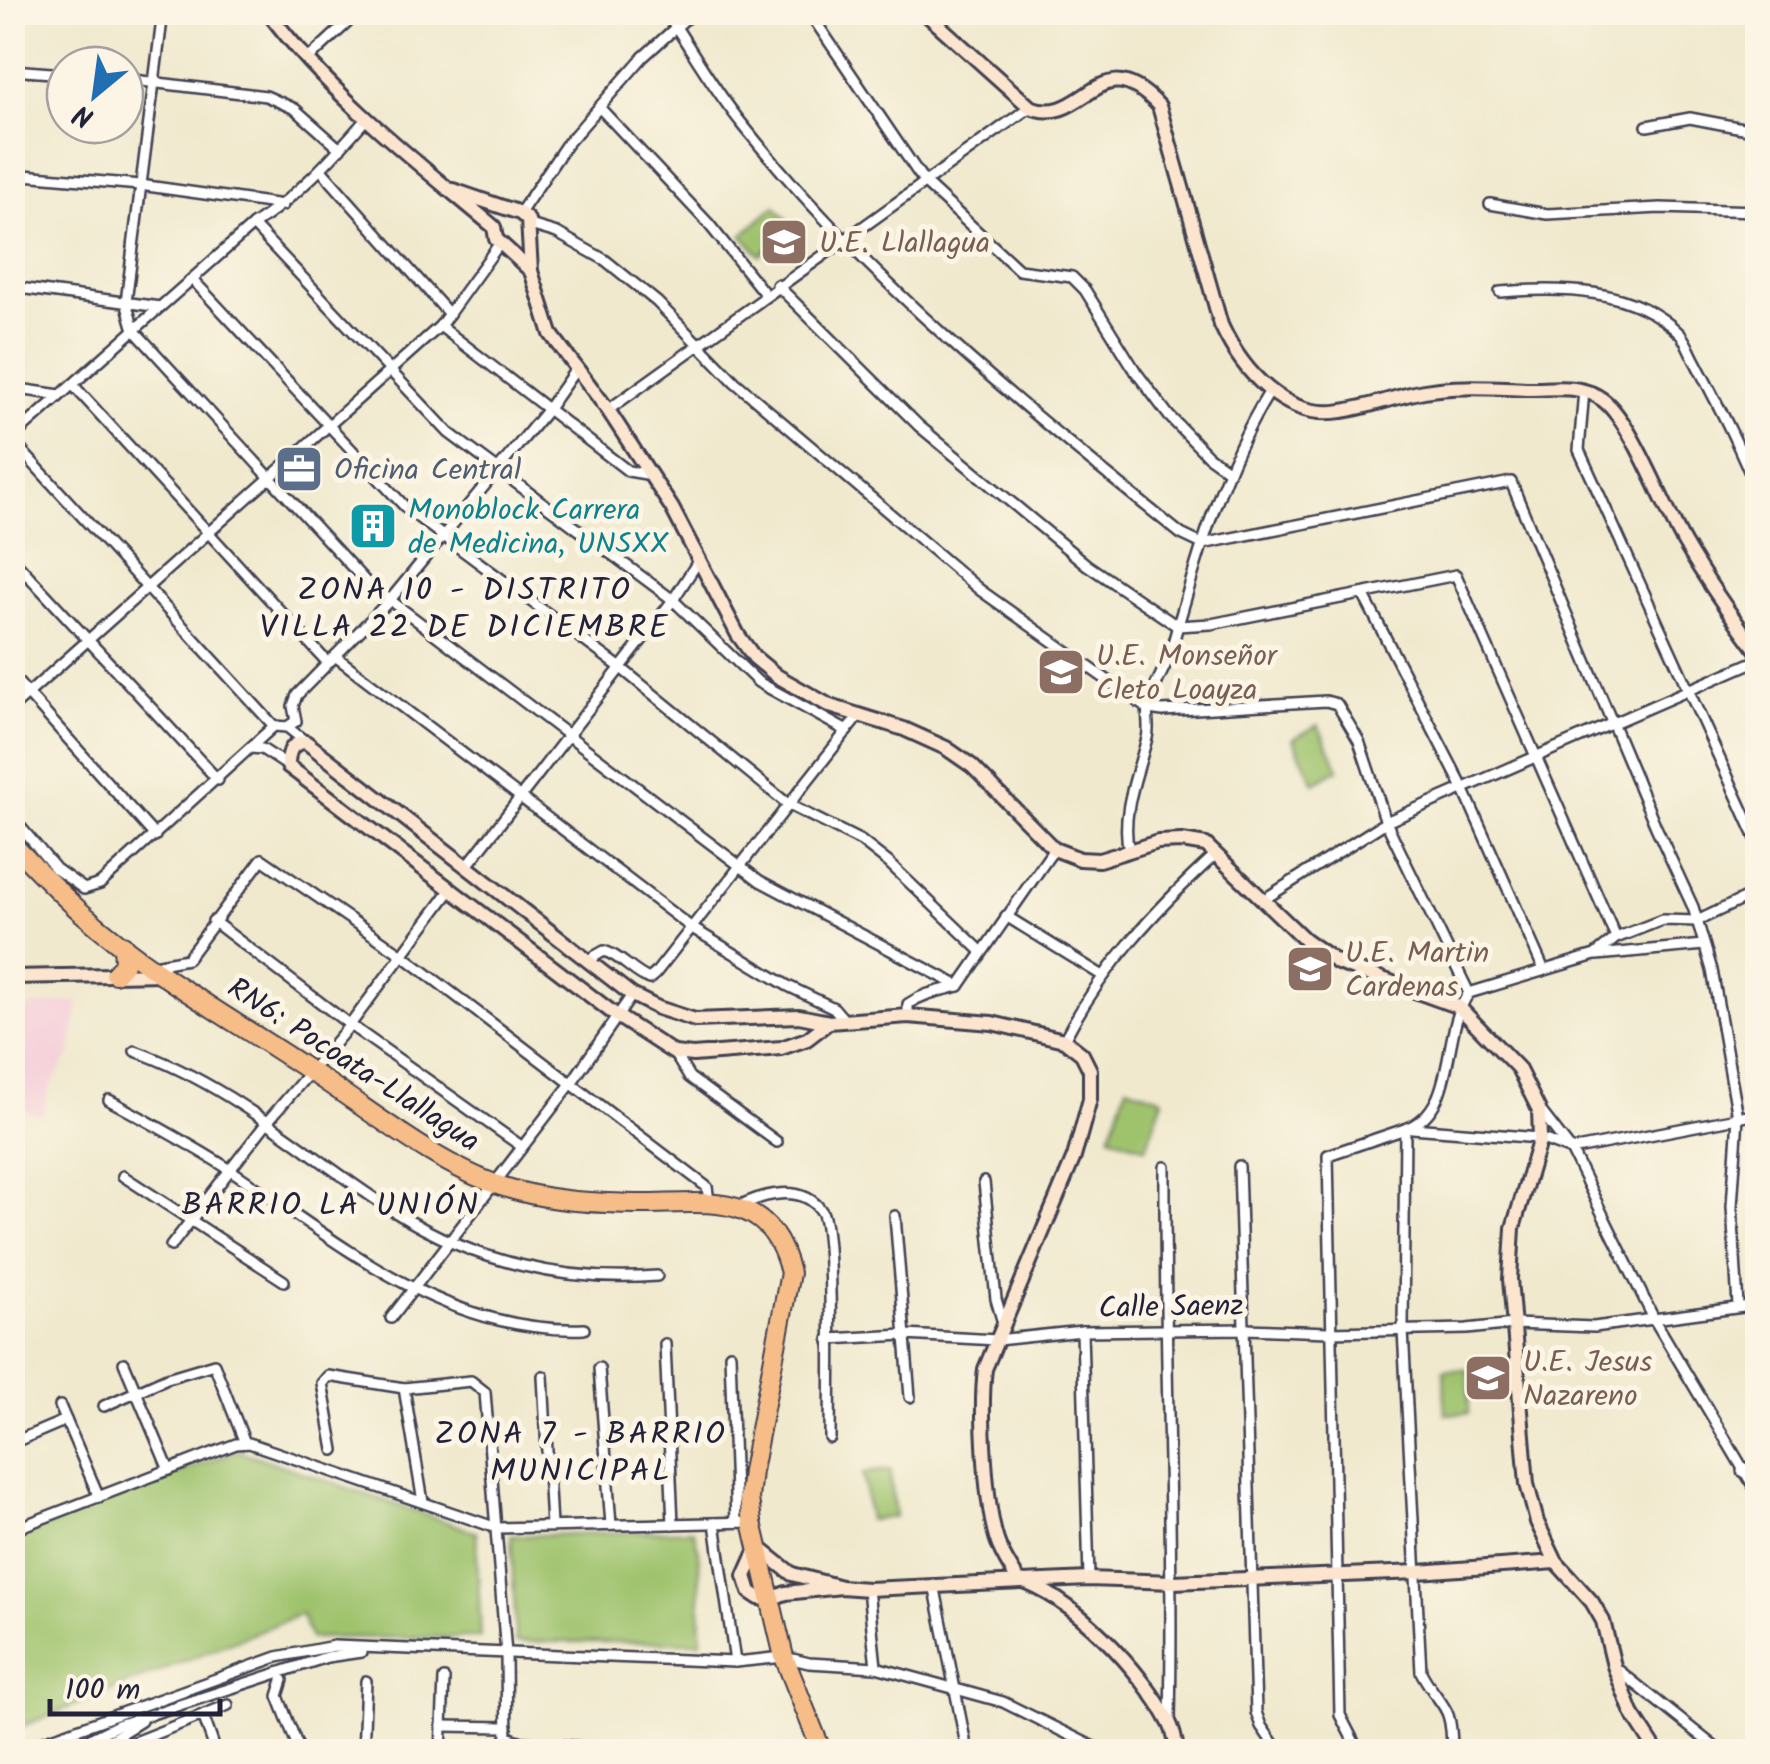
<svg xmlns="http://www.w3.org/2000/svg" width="1770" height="1764" viewBox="0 0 1770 1764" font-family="Kalam,sans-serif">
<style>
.built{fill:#f5cfda}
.green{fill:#9fc36d;stroke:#607254;stroke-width:2.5}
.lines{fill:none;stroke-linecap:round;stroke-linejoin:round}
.street-casing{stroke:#414051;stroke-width:14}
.secondary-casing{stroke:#414051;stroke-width:18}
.highway-casing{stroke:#414051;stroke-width:22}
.street{stroke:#fff;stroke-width:9}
.secondary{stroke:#fce5cf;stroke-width:12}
.highway{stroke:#f7bd88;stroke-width:18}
.labels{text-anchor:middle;stroke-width:10;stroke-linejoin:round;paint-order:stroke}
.education-label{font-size:30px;fill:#785e54;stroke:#fcf5e5;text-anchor:start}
.service-label{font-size:30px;fill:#4e5e75;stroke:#fcf5e5;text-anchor:start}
.culture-label{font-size:30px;fill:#0d838f;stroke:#fcf5e5;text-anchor:start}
.street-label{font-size:30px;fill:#22223b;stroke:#fcf5e5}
.neighbourhood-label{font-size:32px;letter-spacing:2.5px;fill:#22223b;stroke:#fcf5e5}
</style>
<rect width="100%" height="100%" fill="#fcf5e5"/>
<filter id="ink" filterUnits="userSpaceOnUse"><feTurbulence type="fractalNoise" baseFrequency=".01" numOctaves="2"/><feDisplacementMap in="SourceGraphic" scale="20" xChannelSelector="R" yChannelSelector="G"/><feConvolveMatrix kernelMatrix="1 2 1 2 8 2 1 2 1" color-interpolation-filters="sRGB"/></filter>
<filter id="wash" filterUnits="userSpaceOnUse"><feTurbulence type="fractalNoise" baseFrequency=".0048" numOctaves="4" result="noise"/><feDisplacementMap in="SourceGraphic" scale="40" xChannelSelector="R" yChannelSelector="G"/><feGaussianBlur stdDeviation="2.25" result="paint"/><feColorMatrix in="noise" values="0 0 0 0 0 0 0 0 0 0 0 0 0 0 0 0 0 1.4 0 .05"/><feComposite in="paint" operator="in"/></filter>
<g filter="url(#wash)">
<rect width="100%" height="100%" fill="#f0e9ce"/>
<!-- built -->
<path class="built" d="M79,1001l-8,51 -20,33 -10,31 -27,-9 -1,102v-201z"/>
<!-- green -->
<g class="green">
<path d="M775,206l18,20 -33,29 -18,-20z"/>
<path d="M1318,725l21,44 -25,14 -21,-44z"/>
<path d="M1127,1086l36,13 -17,49 -36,-13z"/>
<path d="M1444,1370h24l1,43 -24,1z"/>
<path d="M237,1450l239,82 5,105 -171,1 -9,-24 -288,116v-193z"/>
<path d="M890,1470l5,47 -26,3 -6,-47z"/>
<path d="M693,1530l6,22 2,90h-185l-5,-106z"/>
</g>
</g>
<g filter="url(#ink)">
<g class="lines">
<!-- street casing -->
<g class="street-casing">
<g id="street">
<path d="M163,12l-37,290 8,28 231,251 395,300 199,105"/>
<path d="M245,12l23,1"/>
<path d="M666,12c26,38 48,78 77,113 123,155 285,286 438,409l21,10 309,-62 145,345 37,80 19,63 26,147 -6,89 6,100"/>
<path d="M809,12l116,171 94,87 53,7 13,13 51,82 33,44 39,40 21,15"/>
<path d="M308,59l51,-47"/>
<path d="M12,70l53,4"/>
<path d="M125,79l141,17 29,13 45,40"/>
<path d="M599,107l109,116 57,71"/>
<path d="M1647,126l43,-8 68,13"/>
<path d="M322,171l127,143"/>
<path d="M12,174l128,11 143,20"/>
<path d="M1490,204l57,10 113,-6 98,3"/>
<path d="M520,213l46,-68 77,-88 50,-45"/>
<path d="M253,225l196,208 224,167 85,82 89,49"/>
<path d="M530,225l27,8 48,27 52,42 78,80 245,208 168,119 15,2 163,-10 11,3 22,37 27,81 83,171"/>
<path d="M192,279l216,231 213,158 168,137 72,36 28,22 93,89"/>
<path d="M777,285l142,141 168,139 90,61 34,-2 245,-49 160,363"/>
<path d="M12,287l148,20"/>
<path d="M1500,292c62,-5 133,-5 180,42 7,8 10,18 15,27 23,44 45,85 63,132"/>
<path d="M440,326l188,145 24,4"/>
<path d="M73,385l254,277"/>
<path d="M12,388l48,7"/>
<path d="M1584,390l-5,60 179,393"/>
<path d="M608,410l422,-303"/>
<path d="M12,438l241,-213c46,-30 78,-66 113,-106"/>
<path d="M12,440l262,286 13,1 19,15"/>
<path d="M12,558l206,222"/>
<path d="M1363,594l100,194 81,182"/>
<path d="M335,656l357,272 96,58 46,22 11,13"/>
<path d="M12,676l143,160"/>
<path d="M12,708l428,-382 60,-83"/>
<path d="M287,727l9,-6 -3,-15 4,-11 93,-95 158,-191 28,-40"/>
<path d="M251,748l11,1 26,17"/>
<path d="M12,817l44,52 28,20 16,-5 174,-158"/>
<path d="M1129,851c-9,-37 9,-78 18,-113 3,-10 -1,-21 1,-31 4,-20 18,-38 23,-57 25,-88 50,-181 99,-259"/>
<path d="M467,866l206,-266 26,-40"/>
<path d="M1263,900l123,-78 372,-162"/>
<path d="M1006,916l97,60"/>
<path d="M213,921l137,104 171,121"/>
<path d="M1597,955l107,-10"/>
<path d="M588,960l16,-9c17,5 28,21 45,28l6,-5 205,-260"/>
<path d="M154,965l33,-6 75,-100 139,95 306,233 2,14"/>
<path d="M908,1016v-12c16,-11 32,-13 51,-18l95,-137"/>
<path d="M1064,1040c38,-73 92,-131 152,-186"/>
<path d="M135,1051c99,35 173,106 260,161 78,50 171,71 262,64"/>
<path d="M674,1053l15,24 88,65"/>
<path d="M109,1100c42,23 85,46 126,73 107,72 211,161 349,156"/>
<path d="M1540,1110l31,40 83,169 104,175"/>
<path d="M1412,1128l128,10 31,12 187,-36"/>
<path d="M1239,1166l17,546 5,14 18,26"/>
<path d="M1165,1167c-1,185 9,369 5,553"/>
<path d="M123,1176l161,105"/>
<path d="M984,1182l12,117 7,24"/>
<path d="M737,1207c24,-12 66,-25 85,5 12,21 8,190 8,226"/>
<path d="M895,1216l15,181"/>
<path d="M171,1246l97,-125 82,-96 99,-133"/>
<path d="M391,1318l179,-233 62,-90"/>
<path d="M1082,1331l7,248"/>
<path d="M829,1339l76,-4 92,5 85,-9 163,-2 84,3 138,-3 47,-5 80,3 164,-22"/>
<path d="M665,1344l8,180"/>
<path d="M730,1354l6,168"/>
<path d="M124,1363l45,107"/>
<path d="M599,1368l12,157"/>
<path d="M543,1376l8,150"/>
<path d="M404,1388l19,114"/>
<path d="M60,1406l39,91"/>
<path d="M104,1406l63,-28 47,-14 31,79"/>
<path d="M12,1443l54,-23"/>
<path d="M334,1450l-12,-67 6,-7 76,12 67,-7 14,11 21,262 1,98"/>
<path d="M1742,1471l16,-8"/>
<path d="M12,1505l10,22"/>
<path d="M715,1523l20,139"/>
<path d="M12,1530l224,-86 13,-1 248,85 255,-6"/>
<path d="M934,1584l31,156"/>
<path d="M868,1589l8,78"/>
<path d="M1617,1669l104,83"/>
<path d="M283,1680l-5,16 22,56"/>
<path d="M203,1715l13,37"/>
<path d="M442,1726l65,1"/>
<path d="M507,1737l15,5 123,10"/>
<path d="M13,1752l264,-95 57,-11 401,16 49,-5 25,6 67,4 127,35 101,50"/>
<path d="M63,1752l55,-27 209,-68 34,-5"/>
<path d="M91,1752l50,-31"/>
<path d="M109,1752l119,-47"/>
<path d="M363,1752l3,-71"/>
<path d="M441,1752l3,-73"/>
<path d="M1359,1752l-19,-37 -12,-560 77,-26"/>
<path d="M1452,1752c0,-52 -10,-41 -31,-80l-18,-342 2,-201c54,-20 35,-96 64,-136l126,-38 21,-17 46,-18 35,1 61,-29"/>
</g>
</g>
<!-- secondary casing -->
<g class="secondary-casing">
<g id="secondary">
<path d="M268,12c62,83 147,149 226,215l2,12 35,32"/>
<path d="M924,12l106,95c55,22 68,-66 129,-1l62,219c21,46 65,96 121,86 28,-4 54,-15 82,-20 34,-6 71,-3 106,-2 26,0 52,-5 73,11 30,23 60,107 82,144 22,38 47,73 73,108"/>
<path d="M453,190l67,23 8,7 3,51 20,63 57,76 64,98 66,127 16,22 23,19 53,30 74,23 42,19 26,18 82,83 26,10 19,1 59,-18 24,-1 24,4 99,95 33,23 121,44 59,61 21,42 1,28 -27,90 -3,51 17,205 10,38 19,40 36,40 11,19 11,45 18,47 25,39"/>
<path d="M12,977l151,-3"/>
<path d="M829,1022l-22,17 -26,9 -88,7 -19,-2 -57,-37 -329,-250c0,-14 3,-24 18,-24l326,253 26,13 37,12 104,-4 30,6 79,-6 84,7 72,17 18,14 8,16v29l-16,58 -89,212c-5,38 0,143 14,177 5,12 12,23 19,34 54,16 125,92 151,142 5,8 6,20 9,30"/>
<path d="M841,1587l-49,-13 -34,-27 -13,29 5,16 9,6 11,1 16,-6 55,-6 27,2 221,-10 84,3 245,-10 138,-10"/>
</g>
</g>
<!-- highway casing -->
<g class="highway-casing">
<g id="highway">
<path d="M12,844c23,23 46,48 70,69 72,64 159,111 237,164 56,37 119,88 182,109 44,15 90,17 135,18 66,1 134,-18 154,69l-38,198 -3,27 3,24 32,135 38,95"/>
<path d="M115,974l9,-10 -1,-19"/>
</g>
</g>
<!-- street -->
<use href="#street" class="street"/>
<!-- secondary -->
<use href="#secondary" class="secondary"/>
<!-- highway -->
<use href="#highway" class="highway"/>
</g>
</g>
<!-- icons -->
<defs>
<g id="school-square" transform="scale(2.5)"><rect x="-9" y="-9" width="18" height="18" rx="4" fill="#8d6e63" stroke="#fcf5e5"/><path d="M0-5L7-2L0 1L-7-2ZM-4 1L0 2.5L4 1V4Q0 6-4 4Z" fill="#fff"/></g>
<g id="office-square" transform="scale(2.5)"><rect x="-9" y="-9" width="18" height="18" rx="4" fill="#5c6f8a" stroke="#fcf5e5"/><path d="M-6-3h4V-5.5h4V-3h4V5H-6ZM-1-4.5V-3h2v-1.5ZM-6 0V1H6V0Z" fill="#fff"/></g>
<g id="building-square" transform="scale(2.5)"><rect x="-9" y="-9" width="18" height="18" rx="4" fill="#0f9aa8" stroke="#fcf5e5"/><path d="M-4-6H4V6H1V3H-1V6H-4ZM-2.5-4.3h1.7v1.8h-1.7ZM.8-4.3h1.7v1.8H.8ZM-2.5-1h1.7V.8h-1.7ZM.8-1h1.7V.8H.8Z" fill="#fff"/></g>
</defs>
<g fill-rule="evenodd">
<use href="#school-square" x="784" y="242"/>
<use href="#office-square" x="299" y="469"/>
<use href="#building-square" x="373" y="526"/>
<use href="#school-square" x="1061" y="672"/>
<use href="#school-square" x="1310" y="969"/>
<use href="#school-square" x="1488" y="1378"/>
</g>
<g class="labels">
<!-- education labels -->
<g class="education-label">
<text x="819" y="252">U.E. Llallagua</text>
<text x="1096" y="665">U.E. Monseñor<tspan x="1096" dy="34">Cleto Loayza</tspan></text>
<text x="1345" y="962">U.E. Martin<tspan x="1345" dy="34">Cardenas</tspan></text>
<text x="1523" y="1371">U.E. Jesus<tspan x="1523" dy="34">Nazareno</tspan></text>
</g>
<!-- service labels -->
<g class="service-label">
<text x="334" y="479">Oficina Central</text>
</g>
<!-- culture labels -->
<g class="culture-label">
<text x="408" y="519">Monoblock Carrera<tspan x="408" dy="34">de Medicina, UNSXX</tspan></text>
</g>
<!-- street labels -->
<g class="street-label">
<text transform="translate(354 1064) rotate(33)" y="10">RN6: Pocoata-Llallagua</text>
<text transform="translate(1171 1306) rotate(-1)" y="10">Calle Saenz</text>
</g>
<!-- neighbourhood labels -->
<g class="neighbourhood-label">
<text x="465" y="600">ZONA 10 - DISTRITO<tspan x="465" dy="37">VILLA 22 DE DICIEMBRE</tspan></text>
<text x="331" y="1215">BARRIO LA UNIÓN</text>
<text x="581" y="1444">ZONA 7 - BARRIO<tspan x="581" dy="37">MUNICIPAL</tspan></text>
</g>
</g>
<!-- margin -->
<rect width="1770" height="1764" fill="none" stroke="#fcf5e5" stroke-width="50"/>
<!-- north arrow -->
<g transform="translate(95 95) rotate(209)"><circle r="48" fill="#fcf5e5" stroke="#a5a1a1" stroke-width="2.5"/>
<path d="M0-8L18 38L0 25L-18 38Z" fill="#1f6fb2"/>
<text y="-15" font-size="28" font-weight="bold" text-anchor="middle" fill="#22223b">N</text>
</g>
<!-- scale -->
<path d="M50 1699v15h170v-15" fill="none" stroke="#22223b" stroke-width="5"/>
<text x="65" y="1699" font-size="30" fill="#22223b" stroke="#fcf5e5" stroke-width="8" paint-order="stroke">100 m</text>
</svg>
